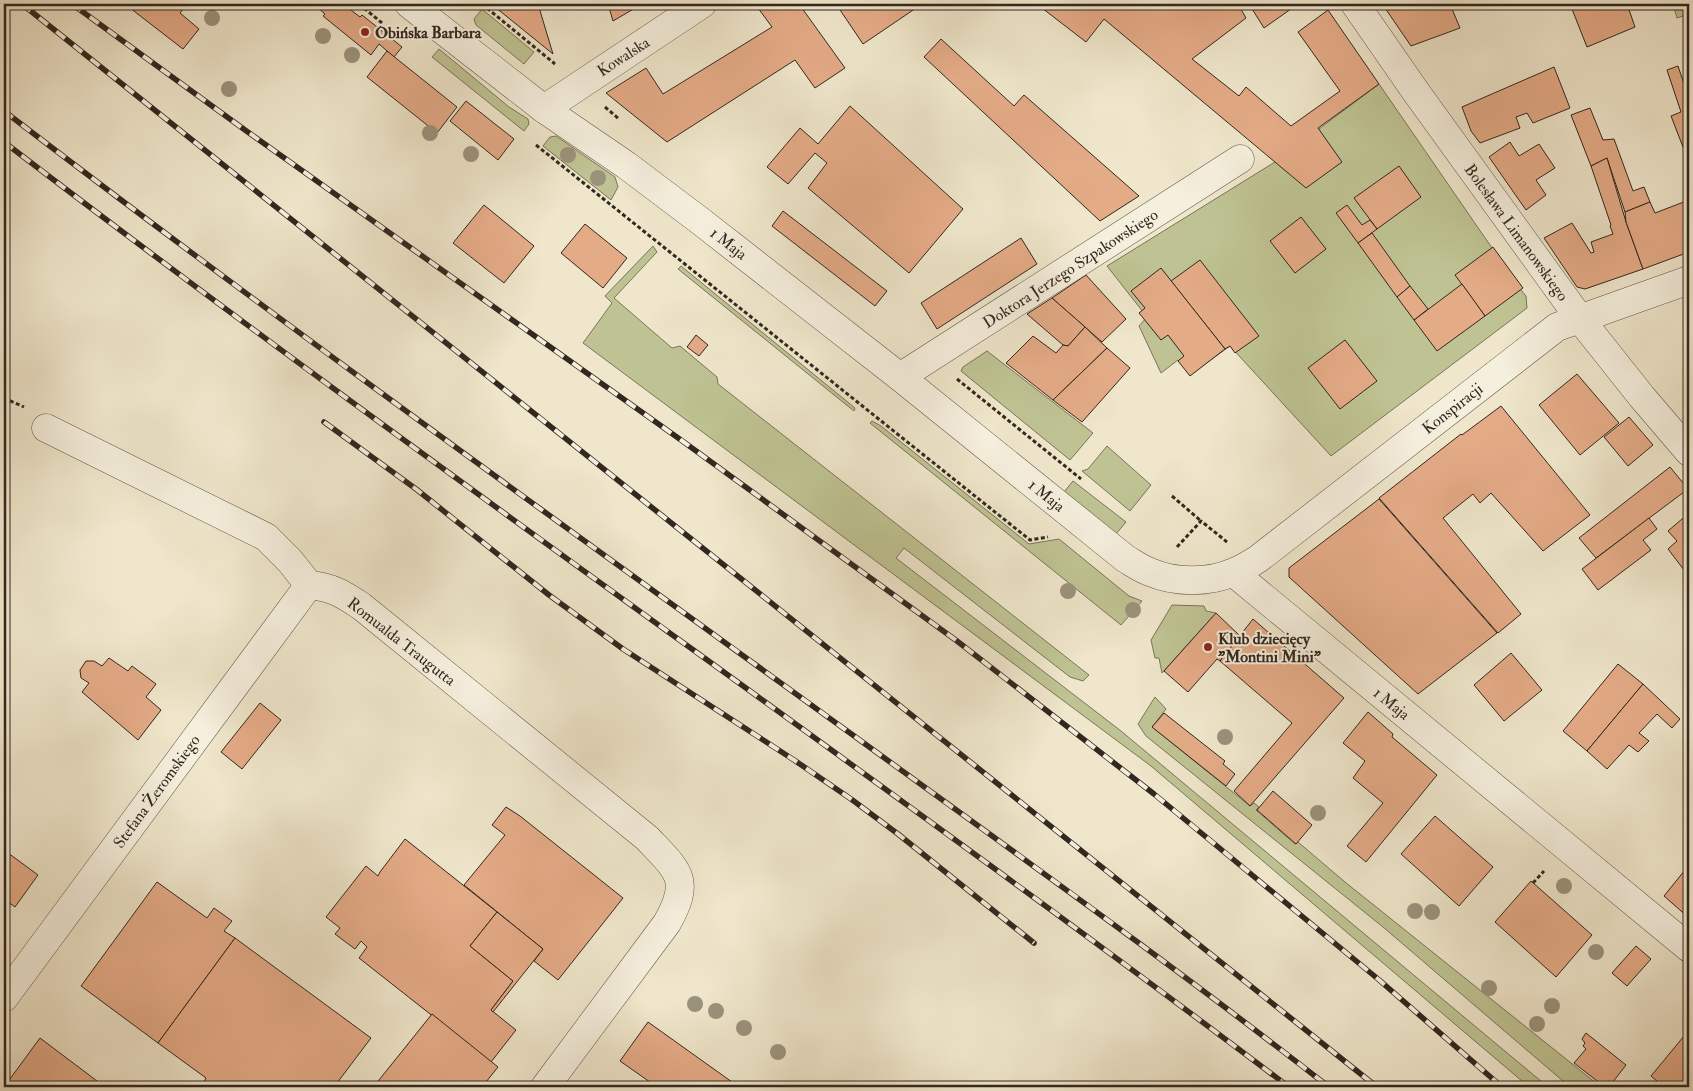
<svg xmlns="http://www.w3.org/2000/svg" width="1693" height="1091" viewBox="0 0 1693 1091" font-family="'IM FELL Double Pica',serif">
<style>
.green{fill:#bfc393;stroke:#797559}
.building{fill:#e4ab87;stroke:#33271f}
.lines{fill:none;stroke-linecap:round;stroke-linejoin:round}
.minor-casing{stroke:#62574a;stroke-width:29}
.path{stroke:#33271f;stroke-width:3;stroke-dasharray:4 2.5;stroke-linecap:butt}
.minor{stroke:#f5efdd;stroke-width:28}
.rail-casing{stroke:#33271f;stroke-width:5.5}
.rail{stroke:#f5efdd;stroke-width:4;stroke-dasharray:11;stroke-linecap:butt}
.tree{fill:#9b927c}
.poi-dot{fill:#8f2418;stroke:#f5efdd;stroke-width:2}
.labels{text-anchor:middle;stroke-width:4;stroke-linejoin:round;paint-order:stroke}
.poi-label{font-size:16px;font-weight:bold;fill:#33271f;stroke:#f5efdd;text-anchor:start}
.street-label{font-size:16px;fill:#33271f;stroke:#f5efdd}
</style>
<rect width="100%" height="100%" fill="#efe6cb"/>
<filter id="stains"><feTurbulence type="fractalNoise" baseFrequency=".004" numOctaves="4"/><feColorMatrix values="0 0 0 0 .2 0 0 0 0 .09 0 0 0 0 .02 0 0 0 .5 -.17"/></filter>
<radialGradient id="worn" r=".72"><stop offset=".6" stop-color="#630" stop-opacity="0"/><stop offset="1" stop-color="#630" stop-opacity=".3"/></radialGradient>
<!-- green -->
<g class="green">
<path d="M1673,4h16v10l-12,4z"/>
<path d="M482,9l52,43 -10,12 -48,-39 -2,-6z"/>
<path d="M439,49l70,58 19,12 1,5 -5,7 -92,-74z"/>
<path d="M1379,84l142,206 5,6 1,12 -196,148 -101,-110 -40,29 -12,-15 -17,13 -22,-47 8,-9 -40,-51 168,-104z"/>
<path d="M556,136l59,41 3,10 -7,13 -68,-54 7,-9z"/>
<path d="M653,246l4,6 -43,46 58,50 8,-2 37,31 1,7 371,291 -6,6 -13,-4 -166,-129 -8,10 225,173 427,356h-19l-378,-321 -568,-423 29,-40 -7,-7z"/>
<path d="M681,266l174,142 -1,3 -176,-142z"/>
<path d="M987,351l106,82 -23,27 -109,-89 2,-4z"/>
<path d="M872,421l9,5 148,118 30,-5 70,57 13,5 -21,24 -251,-202z"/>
<path d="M1107,446l44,39 -21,26 -48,-40 6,-2z"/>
<path d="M1073,481l53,41 -10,12 -52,-42z"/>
<path d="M1172,605l32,1 2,5 10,2 -54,60 -3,-15h-4l-4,-18z"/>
<path d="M1155,697l11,12 -14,18 98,79 4,-3 5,4 -3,3 39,34 3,-2 47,40 256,205h-31l-187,-160 -237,-191 -8,-12z"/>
</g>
<!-- building -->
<g class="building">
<path d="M134,4h53l-7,9 19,16 -16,20 -53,-41z"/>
<path d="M322,4h21l17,13 2,-2 40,32 -8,10 -15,-13 -8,11 -48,-39 2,-2 -7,-6z"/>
<path d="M509,4h29l15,50 -58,-47z"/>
<path d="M608,4h34l-29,17z"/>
<path d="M755,4h44l46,64 -30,20 -20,-28 -128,82 -61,-49 40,-25 17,26 109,-67z"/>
<path d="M836,4h86l-59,40z"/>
<path d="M1045,4h193l8,14 -54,41 47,37 7,-9 45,39 49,-35 -42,-59 30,-22 51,74 -61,44 24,34 -36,26 -202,-169 -18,23 -44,-34z"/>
<path d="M1249,4h49l-34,24z"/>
<path d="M1391,4h59l10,24 -49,18 -26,-38z"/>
<path d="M1570,4h57l8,23 -48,20z"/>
<path d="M1689,24v15l-5,-14z"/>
<path d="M941,39l73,67 10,-11 115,101 -39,25 -176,-164z"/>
<path d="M387,51l70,56 -20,26 -70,-56z"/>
<path d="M1678,66l11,33v60l-1,1 -17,-44 10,-4 -14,-42z"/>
<path d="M1554,67l16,41 -37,15 -6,-10 -11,4 4,11 -40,15 -9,-12 -9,-24z"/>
<path d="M1689,77v16l-5,-14z"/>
<path d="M466,101l48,38 -16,21 -48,-39z"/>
<path d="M850,106l113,103 -54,64 -101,-85 19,-25 -12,-10 -27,31 -21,-17 33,-39 18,16z"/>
<path d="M1590,108l13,32 11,-1 19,52 11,-4 6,15 -25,10 -18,-54 -16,8 -20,-51z"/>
<path d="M1510,142l9,14 20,-12 16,24 -19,12 10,15 -20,15 -37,-53z"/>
<path d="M1607,158l19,64 17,47 -58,20 -8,-2 -33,-49 28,-15 19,30 3,-1 -3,-10 22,-8 -3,-8 1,-1 -20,-59z"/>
<path d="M1399,166l22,31 -44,32 -23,-31z"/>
<path d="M1689,200v52l-46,17 -17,-47 -1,-10 25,-10 5,11z"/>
<path d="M484,205l50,41 -30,37 -51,-40z"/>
<path d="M1347,205l15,20 8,-5 7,9 -19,14 -22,-30z"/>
<path d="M783,211l104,80 -12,15 -103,-80z"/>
<path d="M1301,217l25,32 -31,24 -25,-32z"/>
<path d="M585,224l42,34 -24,30 -42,-35z"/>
<path d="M1372,233l38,53 -13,11 -39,-54z"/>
<path d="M1021,238l16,26 -100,65 -16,-26z"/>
<path d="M1493,247l30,41 -38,28 -30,-41z"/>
<path d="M1200,260l59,76 -24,17 -5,-7 -5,3 -54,-68z"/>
<path d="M1161,268l64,81 -35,27 -12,-15 6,-5 -16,-21 -7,5 -22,-27 6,-5 -14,-17z"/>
<path d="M1086,275l40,44 -24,23 -50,-44z"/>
<path d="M1462,284l23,32 -48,35 -23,-31z"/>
<path d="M1410,286l18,23 -14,11 -17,-23z"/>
<path d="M1052,298l33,29 -17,19 -5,-1 -36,-31z"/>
<path d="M1085,327l22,21 -54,52 -47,-37 27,-27 23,17 7,-8 5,1z"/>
<path d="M696,335l12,10 -9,11 -12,-9z"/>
<path d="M1345,340l32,41 -37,28 -32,-41z"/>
<path d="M1107,348l23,20 -48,54 -29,-22z"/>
<path d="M1577,374l42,49 -39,32 -41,-50z"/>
<path d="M1501,406l89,109 -47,36 -52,-58 -11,10 -7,-9 -30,24 78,96 -23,19 -119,-135 82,-64 1,1z"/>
<path d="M1629,417l24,28 -25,21 -24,-29z"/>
<path d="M1670,467l18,22 -92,69 -17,-20z"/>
<path d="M1379,499l118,134 -79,61 -129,-117v-9z"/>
<path d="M1689,513v52l-5,5 -16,-21 9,-8 -9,-10z"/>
<path d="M1649,518l8,11 -14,11 8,10 -53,40 -16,-21z"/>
<path d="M1689,565v12l-5,-7z"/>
<path d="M1216,613l24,23 -20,25 -3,-2 -29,33 -24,-21z"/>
<path d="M1253,619l91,79 -94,108 -16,-15 58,-68 -72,-62z"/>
<path d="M1511,653l31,37 -38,31 -30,-36z"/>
<path d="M109,658l19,13 4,-5 24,18 -10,13 15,13 -23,30 -56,-48 7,-9 -8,-5 -1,-8 6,-9h8l8,5z"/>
<path d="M1618,664l25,20 -56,67 -24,-20z"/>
<path d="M1643,684l37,35 -8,9 -15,-14 -18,19 10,8 -11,11 -9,-7 -22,24 -20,-18z"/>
<path d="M260,703l21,17 -39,49 -21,-17z"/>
<path d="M1368,712l25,22 -1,3 45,38 -71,87 -19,-16 36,-43 -30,-25 12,-17 -22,-18z"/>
<path d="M1164,713l61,48 -2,3 12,10 -9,12 -74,-59z"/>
<path d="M1273,791l39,34 -16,19 -39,-34z"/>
<path d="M506,807l14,9 103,82 -65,82 -24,-19 9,-12 -79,-64 41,-50 -13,-10z"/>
<path d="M1435,816l58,51 -34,39 -58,-52z"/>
<path d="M405,839l92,73 -27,34 43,35 -22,29 25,20 -25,32 -132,-104 8,-11 -6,-6 -6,8 -20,-15 5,-6 -14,-11 40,-51 12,10 2,-4z"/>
<path d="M4,850l34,25 -23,32 -11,-8z"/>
<path d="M1689,865v53l-25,-22z"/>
<path d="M1531,881l61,54 -36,42 -61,-55z"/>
<path d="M157,882l50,36 7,-10 18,13 -8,10 11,7 -77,105 -77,-57z"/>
<path d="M497,912l46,37 -50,63 -2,-2 22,-29 -43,-35z"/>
<path d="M235,938l136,100 -37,49h-126l-5,-4 3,-5 -48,-35z"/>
<path d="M1636,946l15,13 -24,27 -15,-13z"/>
<path d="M432,1014l66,53 -16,20h-105l-2,-2z"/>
<path d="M648,1022l91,65h-82l-37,-26z"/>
<path d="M1689,1030v57h-25l-13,-11z"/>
<path d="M1586,1033l40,32 -17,22h-4l-31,-24 12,-14 -3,-3 2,-3 -3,-4z"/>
<path d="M40,1038l61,46 -2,3h-86l-6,-4z"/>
</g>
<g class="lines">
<!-- minor casing -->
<g class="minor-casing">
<g id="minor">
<path d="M409,4l135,105 82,56 73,55 201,157 226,182c7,4 15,10 24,13 25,11 59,11 84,0 8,-3 16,-8 24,-13l299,-232 132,-47"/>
<path d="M1355,4l61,88 164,227 62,78 47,55"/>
<path d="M544,109l158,-105"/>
<path d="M900,377l340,-218"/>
<path d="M46,428l220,109 24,24 19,24c23,2 34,9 52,21l286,232c31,33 45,41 20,85l-122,164"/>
<path d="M1234,573l455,375"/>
<path d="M4,998l305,-413"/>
</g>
</g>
<!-- path -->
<g class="path">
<path d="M359,4l23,19"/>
<path d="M482,4l73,60"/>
<path d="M605,107l14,12"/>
<path d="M536,145l494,395 18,-3"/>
<path d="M957,379l124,100"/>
<path d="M4,398l20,9"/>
<path d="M1172,496l29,25"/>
<path d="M1177,547l24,-26 26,21"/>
<path d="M1533,883l11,-12"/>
</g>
<!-- minor -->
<use href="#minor" class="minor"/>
<!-- rail casing -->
<g class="rail-casing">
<g id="rail">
<path d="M22,4l1355,1083"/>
<path d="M72,4l173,126 436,310 276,201 197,153 224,185 124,108"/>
<path d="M4,111c278,213 563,417 846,622 161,117 323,232 479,354"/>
<path d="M4,142c422,323 861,625 1285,945"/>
<path d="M324,422l92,67 133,106 74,54 171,111 57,39 47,35 136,109"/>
</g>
</g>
<!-- rail -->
<use href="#rail" class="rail"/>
</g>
<!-- trees -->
<g class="tree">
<circle cx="212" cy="18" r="8"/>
<circle cx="323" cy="36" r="8"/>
<circle cx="352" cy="55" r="8"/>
<circle cx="229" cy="89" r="8"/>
<circle cx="430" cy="133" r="8"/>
<circle cx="471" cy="154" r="8"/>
<circle cx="568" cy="155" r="8"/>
<circle cx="598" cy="178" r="8"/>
<circle cx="1068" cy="591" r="8"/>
<circle cx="1133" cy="610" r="8"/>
<circle cx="1225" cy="737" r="8"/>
<circle cx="1318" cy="813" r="8"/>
<circle cx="1564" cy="886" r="8"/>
<circle cx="1415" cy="911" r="8"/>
<circle cx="1432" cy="912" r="8"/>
<circle cx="1596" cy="952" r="8"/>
<circle cx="1489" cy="988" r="8"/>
<circle cx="695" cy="1004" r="8"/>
<circle cx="1552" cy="1006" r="8"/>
<circle cx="716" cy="1011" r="8"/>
<circle cx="1537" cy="1024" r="8"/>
<circle cx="744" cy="1028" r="8"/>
<circle cx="778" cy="1052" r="8"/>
</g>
<!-- markers -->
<g class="poi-dot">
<circle cx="365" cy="32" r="5"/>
<circle cx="1208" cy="647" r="5"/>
</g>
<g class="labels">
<!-- poi labels -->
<g class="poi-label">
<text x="375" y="38">Obińska Barbara</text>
<text x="1218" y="644">Klub dziecięcy<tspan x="1218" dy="18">"Montini Mini"</tspan></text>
</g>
<!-- street labels -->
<g class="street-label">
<text transform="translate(623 56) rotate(-33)" y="6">Kowalska</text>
<text transform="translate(1517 232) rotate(54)" y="6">Bolesława Limanowskiego</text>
<text transform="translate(729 243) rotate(38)" y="6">1 Maja</text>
<text transform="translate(1070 268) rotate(-33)" y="6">Doktora Jerzego Szpakowskiego</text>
<text transform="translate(1452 408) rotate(-38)" y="6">Konspiracji</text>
<text transform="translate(1047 495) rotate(39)" y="6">1 Maja</text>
<text transform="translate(402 641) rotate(38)" y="6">Romualda Traugutta</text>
<text transform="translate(1392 703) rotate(39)" y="6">1 Maja</text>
<text transform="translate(156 791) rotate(-54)" y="6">Stefana Żeromskiego</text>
</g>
</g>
<!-- margin -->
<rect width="1693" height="1091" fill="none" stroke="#efe6cb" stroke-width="20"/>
<rect x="5" y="5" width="1683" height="1081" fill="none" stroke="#33271f" stroke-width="2.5"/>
<rect x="10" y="10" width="1673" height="1071" fill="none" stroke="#33271f"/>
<rect width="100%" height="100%" filter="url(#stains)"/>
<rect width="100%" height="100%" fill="url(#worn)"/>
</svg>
